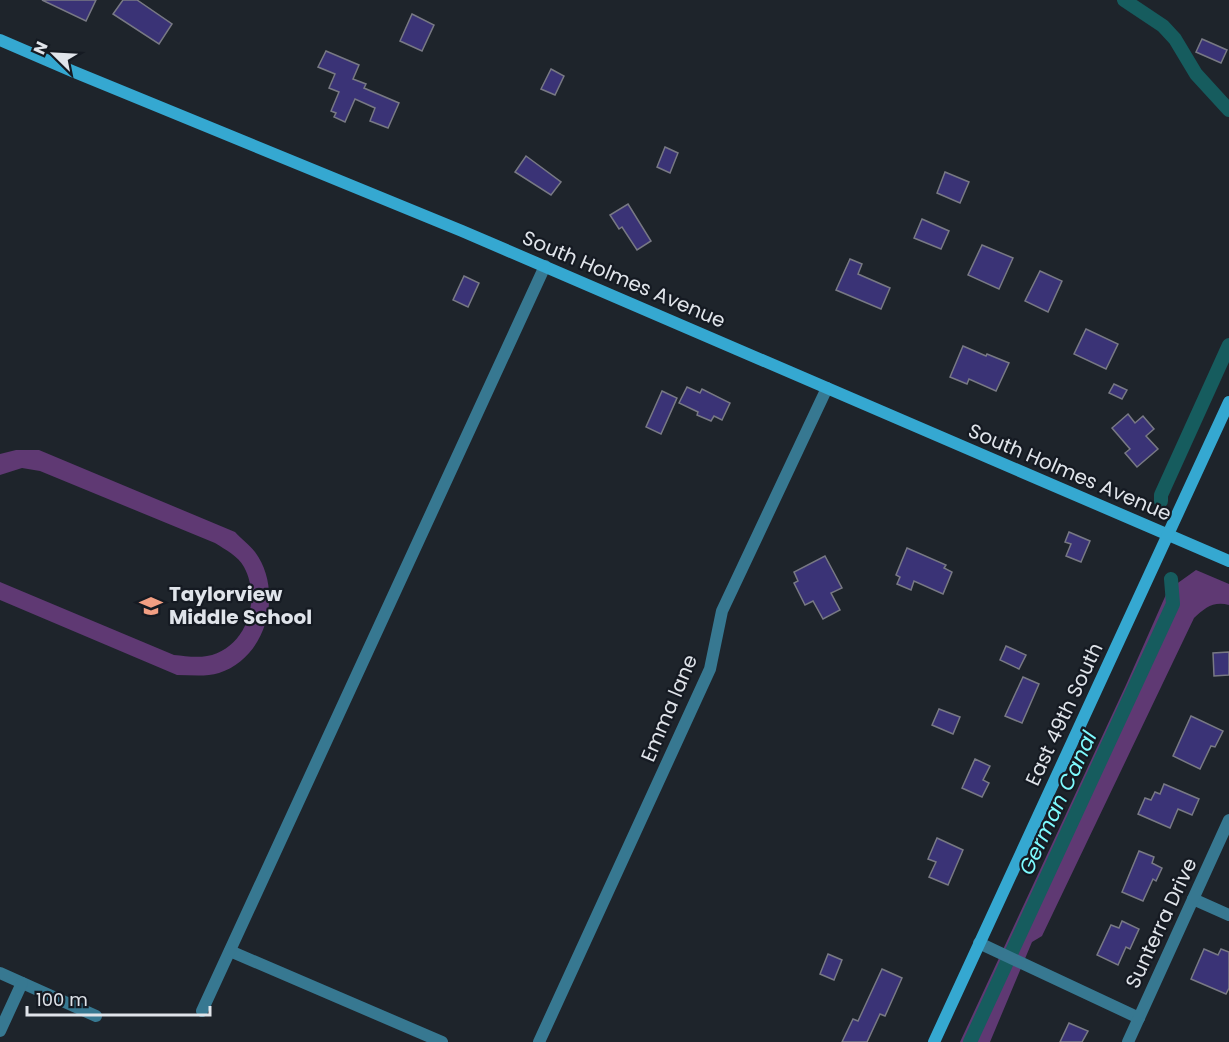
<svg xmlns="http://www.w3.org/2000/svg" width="1229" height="1042" viewBox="0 0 1229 1042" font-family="Poppins,sans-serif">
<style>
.green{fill:#5f3973}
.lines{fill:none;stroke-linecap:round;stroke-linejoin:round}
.canal{stroke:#165c5e;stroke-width:14}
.building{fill:#3a3376;stroke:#787984;stroke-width:1.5}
.street{stroke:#377891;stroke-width:12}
.secondary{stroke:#35a8d1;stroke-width:12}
.labels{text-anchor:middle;stroke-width:4.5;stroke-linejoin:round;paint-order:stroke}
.street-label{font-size:20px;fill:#e0e4ea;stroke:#151a22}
.poi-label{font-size:20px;font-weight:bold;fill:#e0e4ea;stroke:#151a22;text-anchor:start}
.water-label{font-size:21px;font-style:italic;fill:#7efbfe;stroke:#151a22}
</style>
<rect width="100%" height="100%" fill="#1e242b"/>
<!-- green -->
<g class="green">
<path d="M16,450h23l196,82c6,7 15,13 20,20 29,39 12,106 -36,121 -13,4 -28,2 -42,2l-177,-75v-18l174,73c11,1 22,3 33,1 39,-7 55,-56 37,-89 -6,-11 -18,-17 -29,-24l-175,-72 -18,-3 -22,7v-21z"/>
<path d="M1196,570l33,14v21c-16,-4 -24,3 -35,13l-152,318 -10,6 -42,100h-30l166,-357 42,-95z"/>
</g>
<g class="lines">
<!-- canal -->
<g class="canal">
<path d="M1124,0l39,26 12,13 21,35 33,36"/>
<path d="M1161,501v-6l68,-150"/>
<path d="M970,1042l203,-438 -2,-25"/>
</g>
</g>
<!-- building -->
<g class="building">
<path d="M42,0h54l-10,21z"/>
<path d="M123,0h14l35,24 -13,20 -46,-30z"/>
<path d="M412,14l22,11 -12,26 -22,-10z"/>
<path d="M1202,39l25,11 -6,13 -25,-11z"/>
<path d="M326,51l33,14 -6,14 13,5 -2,4 35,15 -11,25 -18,-7 5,-13 -20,-9 -10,23 -11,-5 2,-4 -5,-2 8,-19 -10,-4 6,-14 -17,-7z"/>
<path d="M551,69l13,7 -9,19 -14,-6z"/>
<path d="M665,147l13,6 -8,20 -13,-6z"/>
<path d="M526,156l35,26 -10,13 -36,-23z"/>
<path d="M945,172l24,10 -9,21 -23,-10z"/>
<path d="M628,204l23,37 -14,9 -15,-23 -3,2 -9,-14z"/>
<path d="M922,219l27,12 -8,18 -27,-11z"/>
<path d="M982,245l31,13 -14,31 -31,-14z"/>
<path d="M850,259l12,5 -4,10 32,14 -9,21 -45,-19z"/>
<path d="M1040,271l22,10 -14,31 -23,-11z"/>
<path d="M464,276l15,7 -11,24 -15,-7z"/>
<path d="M1086,329l32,15 -12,25 -32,-15z"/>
<path d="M963,346l23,10 1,-2 22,9 -13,28 -27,-12 -2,5 -17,-7z"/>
<path d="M1114,384l13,6 -5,9 -13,-6z"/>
<path d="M687,387l13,6 2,-4 28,14 -8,17 -8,-4 -3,5 -14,-6 1,-3 -19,-9z"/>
<path d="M662,391l15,7 -16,36 -15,-7z"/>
<path d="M1128,414l7,9 8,-7 11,13 -8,7 12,13 -21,18 -12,-14 5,-4 -18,-21z"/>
<path d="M1069,532l21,9 -9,21 -15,-6 5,-12 -6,-2z"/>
<path d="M907,548l39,17 -2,3 8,4 -9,22 -29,-13 -3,9 -14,-6 3,-7 -4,-2z"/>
<path d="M825,556l17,32 -11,5 9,17 -17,9 -10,-18 -8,4 -11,-22 4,-2 -4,-9z"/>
<path d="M1006,646l20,9 -7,14 -19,-9z"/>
<path d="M1229,652v23l-15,1 -1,-23z"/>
<path d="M1023,677l16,7 -17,39 -17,-7z"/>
<path d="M939,709l21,8 -7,17 -21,-9z"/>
<path d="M1191,716l32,15 -8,16 -4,-1 -11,23 -27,-13z"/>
<path d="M975,759l15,7 -7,14 6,3 -7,14 -20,-9z"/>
<path d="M1164,784l35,15 -7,16 -14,-6 -8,19 -32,-14 7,-16 6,2 4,-8 5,2z"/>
<path d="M937,838l26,12 -15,35 -19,-8 7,-15 -8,-3z"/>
<path d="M1139,851l15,6 -2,6 10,5 -6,13 -3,-2 -10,22 -21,-9z"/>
<path d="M1122,921l17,8 -9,20 -4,-2 -8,18 -21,-10 14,-30 8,3z"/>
<path d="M1204,949l14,6 3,-6 8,3v36l-3,6 -35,-15z"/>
<path d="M828,954l14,6 -8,20 -14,-6z"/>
<path d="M882,969l20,9 -17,38 -5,-2 -13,28h-25l11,-23 5,2z"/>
<path d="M1069,1023l19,8 -6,11h-22z"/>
</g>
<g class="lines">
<!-- street -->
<g class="street">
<path d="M1193,899l36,16"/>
<path d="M979,943l160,75"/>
<path d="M230,951l212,91"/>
<path d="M0,973l96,43"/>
<path d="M202,1011l343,-745"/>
<path d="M0,1031l22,-48"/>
<path d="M539,1042l171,-373 12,-58 105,-223"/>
<path d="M1128,1042l101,-222"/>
</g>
<!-- secondary -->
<g class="secondary">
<path d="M0,40l72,31 390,160 767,330"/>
<path d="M934,1042l295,-640"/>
</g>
</g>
<!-- icons -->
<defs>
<g id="school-bare" transform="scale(1.8)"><path d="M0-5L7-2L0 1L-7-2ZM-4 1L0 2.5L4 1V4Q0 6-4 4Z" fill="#f39f83" stroke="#151a22" stroke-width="2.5" paint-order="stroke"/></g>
</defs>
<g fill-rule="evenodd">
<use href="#school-bare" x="151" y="606"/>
</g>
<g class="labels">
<!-- street labels -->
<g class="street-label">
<text transform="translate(624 279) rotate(23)" y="7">South Holmes Avenue</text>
<text transform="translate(1070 472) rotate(23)" y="7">South Holmes Avenue</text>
<text transform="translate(669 708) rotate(-67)" y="7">Emma lane</text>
<text transform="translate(1064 714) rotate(-65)" y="7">East 49th South</text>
<text transform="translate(1161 923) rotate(-65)" y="7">Sunterra Drive</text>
</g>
<!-- poi labels -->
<g class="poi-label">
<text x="169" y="601">Taylorview<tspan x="169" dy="23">Middle School</tspan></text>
</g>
<!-- water labels -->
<g class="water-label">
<text transform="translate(1058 803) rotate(-65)" y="7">German Canal</text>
</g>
</g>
<!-- north arrow -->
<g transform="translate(54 54) rotate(294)" stroke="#151a22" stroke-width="4.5" paint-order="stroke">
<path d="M0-4.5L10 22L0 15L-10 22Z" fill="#e0e4ea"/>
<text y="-9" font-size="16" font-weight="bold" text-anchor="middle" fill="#e0e4ea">N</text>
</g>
<!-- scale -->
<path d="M27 1006v9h183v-9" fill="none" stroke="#e0e4ea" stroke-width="3"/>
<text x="36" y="1006" font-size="18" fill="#e0e4ea" stroke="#151a22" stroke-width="4.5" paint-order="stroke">100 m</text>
</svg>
